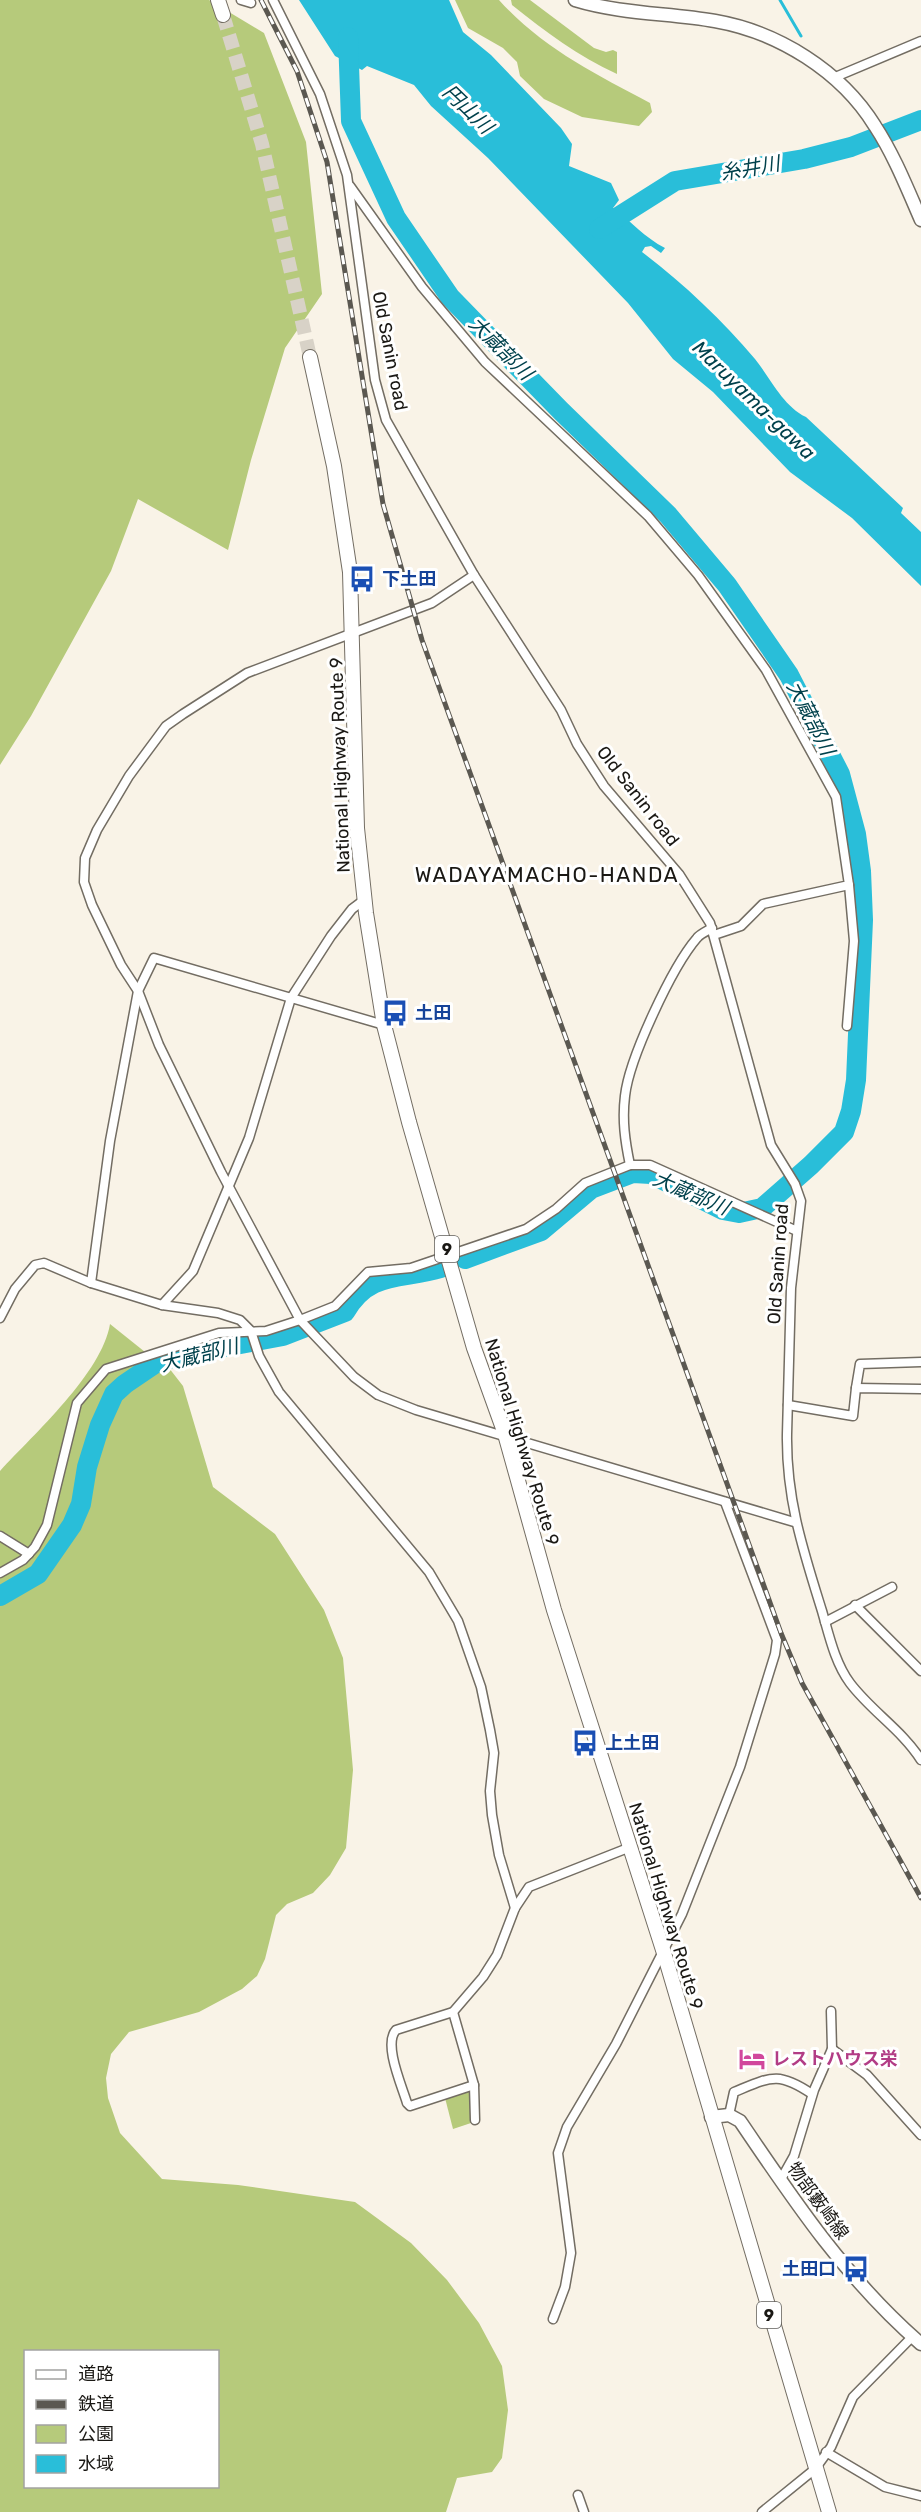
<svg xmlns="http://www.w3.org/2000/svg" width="921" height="2512" viewBox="0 0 921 2512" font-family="Rubik,'Noto Sans JP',sans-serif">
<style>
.green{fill:#b6ca7b;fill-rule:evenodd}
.water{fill:#29bed9}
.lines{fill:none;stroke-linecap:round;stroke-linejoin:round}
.stream{stroke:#29bed9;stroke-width:3}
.river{stroke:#29bed9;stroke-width:20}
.trunk-tunnel{stroke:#d8d2c7;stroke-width:14;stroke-dasharray:14 7;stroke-linecap:butt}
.minor-casing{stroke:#736d63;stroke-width:11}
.secondary-casing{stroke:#736d63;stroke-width:15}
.trunk-casing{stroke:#736d63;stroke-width:16}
.minor{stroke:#fff;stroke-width:8}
.secondary{stroke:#fff;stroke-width:12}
.trunk{stroke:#fff;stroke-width:14}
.rail-casing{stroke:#5b5851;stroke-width:5}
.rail{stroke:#fff;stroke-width:3;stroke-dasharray:9;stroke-linecap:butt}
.labels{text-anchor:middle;stroke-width:6;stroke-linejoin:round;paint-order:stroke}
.shield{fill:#fff;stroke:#5f5d5a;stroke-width:1.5}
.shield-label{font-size:16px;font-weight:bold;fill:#1a1814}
.street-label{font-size:18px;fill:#1a1814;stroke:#fff}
.transit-label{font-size:18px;font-weight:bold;fill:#164399;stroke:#fff;text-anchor:start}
.hotel-label{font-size:18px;font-weight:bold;fill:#b23c85;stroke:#fff;text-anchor:start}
.water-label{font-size:20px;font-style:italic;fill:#00414c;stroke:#fff}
.quarter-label{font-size:21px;letter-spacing:1.5px;fill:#1a1814;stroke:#fff}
</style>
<rect width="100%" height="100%" fill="#f9f3e7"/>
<!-- green -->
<g class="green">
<path d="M0,0h209l55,33 42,109 16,152 -37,54 -34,112 -23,90 -90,-51 -27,72 -80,145 -31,49z"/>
<path d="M455,0h44c42,47 96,74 151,103l2,9 -13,14 -57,-9 -38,-18 -24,-23 -3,-14 -14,-14 -35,-20z"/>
<path d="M511,0h19l64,48 12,4 7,-2 4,2v22c-39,-18 -71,-42 -105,-69z"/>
<path d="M110,1324l40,32 19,12 14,18 30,101 62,47 49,76 19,48 10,112 -7,78 -16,27 -17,18 -26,11 -11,11 -11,44 -8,17 -15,13 -43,23 -70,20 -18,22 -5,24 2,20 12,35 42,46 76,6 117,17 56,41 36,37 32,43 23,43 6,44 -6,48 -10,14 -35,6 -11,34h-446v-1041c34,-37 102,-98 110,-147zM26,2352h192v134h-192z"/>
<path d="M470,2090l1,33 -18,6 -8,-31z"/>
</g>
<!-- water -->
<path class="water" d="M299,0h150l14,32 28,23 70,73 11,16 -3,22 42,17 8,17 -6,8c18,13 32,30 52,40l-4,5 -10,-7 -6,1 -3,5c41,31 80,68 113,107 16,20 28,47 51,58l97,91 -2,5 20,19v54l-69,-68 -62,-46 -77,-80 -40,-33 -45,-56 -140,-145 -57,-52 -17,-21 -47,-19 -5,4 -27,-14z"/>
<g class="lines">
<!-- stream -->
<path class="stream" d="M780,0l21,36"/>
<!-- river -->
<g class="river">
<path d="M348,37l3,84 45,97 54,79 111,114 107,104 59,70 62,90 51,99 16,60 5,37 2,49 -7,160 -5,31 -7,21 -33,33 -49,43 -23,5 -16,-3 -72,-36 -18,-1 -42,16 -50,42 -76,28"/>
<path d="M599,229l76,-48 129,-22 47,-12 70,-27"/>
<path d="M0,1596l38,-22 34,-49 9,-21 6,-37 13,-42 14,-31 11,-10 31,-21 25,-8 102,-19 62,-24c24,-42 56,-32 96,-44"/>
</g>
<!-- trunk-tunnel -->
<path class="trunk-tunnel" d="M223,15l39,129 48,213"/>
<!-- minor casing -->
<g class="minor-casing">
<g id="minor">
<path d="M241,0l10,3"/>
<path d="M273,0l47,94 27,81 28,205 11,40 88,155 87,135 16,34 27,42 75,88 31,49 61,222 24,39 6,17 -10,87 -4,146c-1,65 16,116 35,177 7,24 13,52 28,72 21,28 52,47 71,77"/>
<path d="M833,78l88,-37"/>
<path d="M350,186l72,101 63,75 163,154 50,59 68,95 70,127 13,88 -86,19 -22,22 -27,9"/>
<path d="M474,575l-42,28 -185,70 -64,41 -17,12 -37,50 -32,54 -12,28 -1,24 8,23 29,60 17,26 21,54 62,127 79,148 54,57 24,18 38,15 378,112"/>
<path d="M847,1026l7,-85 -5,-56"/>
<path d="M630,1165c-5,-24 -8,-45 -5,-69 4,-37 47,-129 72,-158 3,-4 10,-7 15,-10"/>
<path d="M91,1283l19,-142 28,-150 16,-33 230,67"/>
<path d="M162,1305l31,-34 56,-133 42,-140 40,-62 21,-27 12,-9"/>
<path d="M0,1318l15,-29 20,-24 9,-2 47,20 71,22 56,8 22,7 11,11 8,25 20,36 150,180 29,49 23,66 9,43 4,23 -4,38 2,24 7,40 16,53"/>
<path d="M856,1388l4,-24 61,-2"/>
<path d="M788,1405l65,11 3,-28 65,1"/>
<path d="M0,1536l29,18"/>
<path d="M0,1573l23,-13 12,-13 12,-22 30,-122 29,-34 113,-36 47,-2 34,-11 35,-14 33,-34 43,-4 115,-39 30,-20 29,-26 45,-18h20l147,66"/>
<path d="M855,1605l66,66"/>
<path d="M825,1622l67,-35"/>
<path d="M453,2012l21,73 1,35"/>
<path d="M832,2049l35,26 54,60"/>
<path d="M474,2085l-64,21 -3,-3c-5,-17 -24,-59 -11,-73l57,-18 30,-35 14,-22 18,-47 14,-21 99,-39"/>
<path d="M729,2115l5,-23c37,-15 44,-21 78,2"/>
<path d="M780,2181l14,-25 20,-66 18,-41 -1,-38"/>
<path d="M553,2319l12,-32 6,-34 -13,-100 9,-26 49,-83 66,-130 58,-147 35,-113 2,-14 -52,-138"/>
<path d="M826,2452l59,35 36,9"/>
<path d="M578,2495l6,17"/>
<path d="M762,2512l53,-43 16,-22 22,-50 59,-60"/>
</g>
</g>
<!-- secondary casing -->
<g class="secondary-casing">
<g id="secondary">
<path d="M575,0c46,14 93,13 140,21 63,11 126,50 160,105 19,29 32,62 46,94"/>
<path d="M711,2117l18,-2 11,6c54,80 107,159 181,223"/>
</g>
</g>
<!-- trunk casing -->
<g class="trunk-casing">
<g id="trunk">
<path d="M218,0l5,15"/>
<path d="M310,357l24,109 16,106 7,256 9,85 18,112 25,97 65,226 31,86 49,176 110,343 165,559"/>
</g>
</g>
<!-- minor -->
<use href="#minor" class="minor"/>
<!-- secondary -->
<use href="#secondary" class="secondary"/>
<!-- trunk -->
<use href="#trunk" class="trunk"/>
<!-- rail casing -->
<g class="rail-casing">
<path id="rail" d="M261,0l36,71 30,91 56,342 39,136 359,993 21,50 119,215"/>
</g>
<!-- rail -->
<use href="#rail" class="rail"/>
</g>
<!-- icons -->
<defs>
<g id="bus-bare" transform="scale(2.07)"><path d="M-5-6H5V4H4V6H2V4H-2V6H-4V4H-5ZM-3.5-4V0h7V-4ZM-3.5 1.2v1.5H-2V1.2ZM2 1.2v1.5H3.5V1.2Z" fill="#1a4fb4" stroke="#fff" stroke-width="2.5" paint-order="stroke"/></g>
<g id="hotel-bare" transform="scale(2.07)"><path d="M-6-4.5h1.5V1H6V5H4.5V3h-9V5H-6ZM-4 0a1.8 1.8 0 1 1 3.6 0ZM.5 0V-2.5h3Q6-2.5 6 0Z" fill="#d1479c" stroke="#fff" stroke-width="2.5" paint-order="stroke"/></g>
</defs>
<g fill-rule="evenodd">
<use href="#bus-bare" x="362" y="579"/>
<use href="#bus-bare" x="395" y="1013"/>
<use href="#bus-bare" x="585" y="1743"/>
<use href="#hotel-bare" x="752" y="2059"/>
<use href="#bus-bare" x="856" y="2269"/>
</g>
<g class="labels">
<!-- shield labels -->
<g class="shield">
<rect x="435" y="1236" width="24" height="26" rx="4.5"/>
<rect x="757" y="2302" width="24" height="26" rx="4.5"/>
</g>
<g class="shield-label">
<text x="447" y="1255">9</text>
<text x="769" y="2321">9</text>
</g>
<!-- street labels -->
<g class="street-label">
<text transform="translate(390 351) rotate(79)" y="6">Old Sanin road</text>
<text transform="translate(340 765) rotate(-92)" y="6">National Highway Route 9</text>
<text transform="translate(638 796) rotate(52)" y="6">Old Sanin road</text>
<text transform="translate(778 1264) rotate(-86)" y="6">Old Sanin road</text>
<text transform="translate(522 1442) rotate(73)" y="6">National Highway Route 9</text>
<text transform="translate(666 1906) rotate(73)" y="6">National Highway Route 9</text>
<text transform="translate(818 2201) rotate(54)" y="6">物部藪崎線</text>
</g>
<!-- transit labels -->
<g class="transit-label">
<text x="382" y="585">下土田</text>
<text x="415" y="1019">土田</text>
<text x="605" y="1749">上土田</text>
<text x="836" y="2275" text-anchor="end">土田口</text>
</g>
<!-- hotel labels -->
<g class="hotel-label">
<text x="772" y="2065">レストハウス栄</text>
</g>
<!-- water labels -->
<g class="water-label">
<text transform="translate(468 109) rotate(44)" y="7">円山川</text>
<text transform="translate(750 168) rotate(-10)" y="7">糸井川</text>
<text transform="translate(501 348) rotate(45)" y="7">大蔵部川</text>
<text transform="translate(754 400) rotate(44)" y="7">Maruyama-gawa</text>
<text transform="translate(811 718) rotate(63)" y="7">大蔵部川</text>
<text transform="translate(691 1193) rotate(23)" y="7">大蔵部川</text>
<text transform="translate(199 1355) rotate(-14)" y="7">大蔵部川</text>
</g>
<!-- quarter labels -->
<g class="quarter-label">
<text x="547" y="882">WADAYAMACHO-HANDA</text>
</g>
</g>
<!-- legend -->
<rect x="24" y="2350" width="195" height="138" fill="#ffffff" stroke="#a3a3a1" stroke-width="1.5"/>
<rect x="36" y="2370" width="30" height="9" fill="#ffffff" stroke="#a3a3a1" stroke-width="1.5"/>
<text x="78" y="2380" font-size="18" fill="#1a1814">道路</text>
<rect x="36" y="2400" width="30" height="9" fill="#5b5851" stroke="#a3a3a1" stroke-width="1.5"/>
<text x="78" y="2410" font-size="18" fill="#1a1814">鉄道</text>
<rect x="36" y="2425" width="30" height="18" fill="#b6ca7b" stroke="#a3a3a1" stroke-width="1.5"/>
<text x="78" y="2440" font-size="18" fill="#1a1814">公園</text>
<rect x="36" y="2455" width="30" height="18" fill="#29bed9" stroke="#a3a3a1" stroke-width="1.5"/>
<text x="78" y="2470" font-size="18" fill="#1a1814">水域</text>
</svg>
